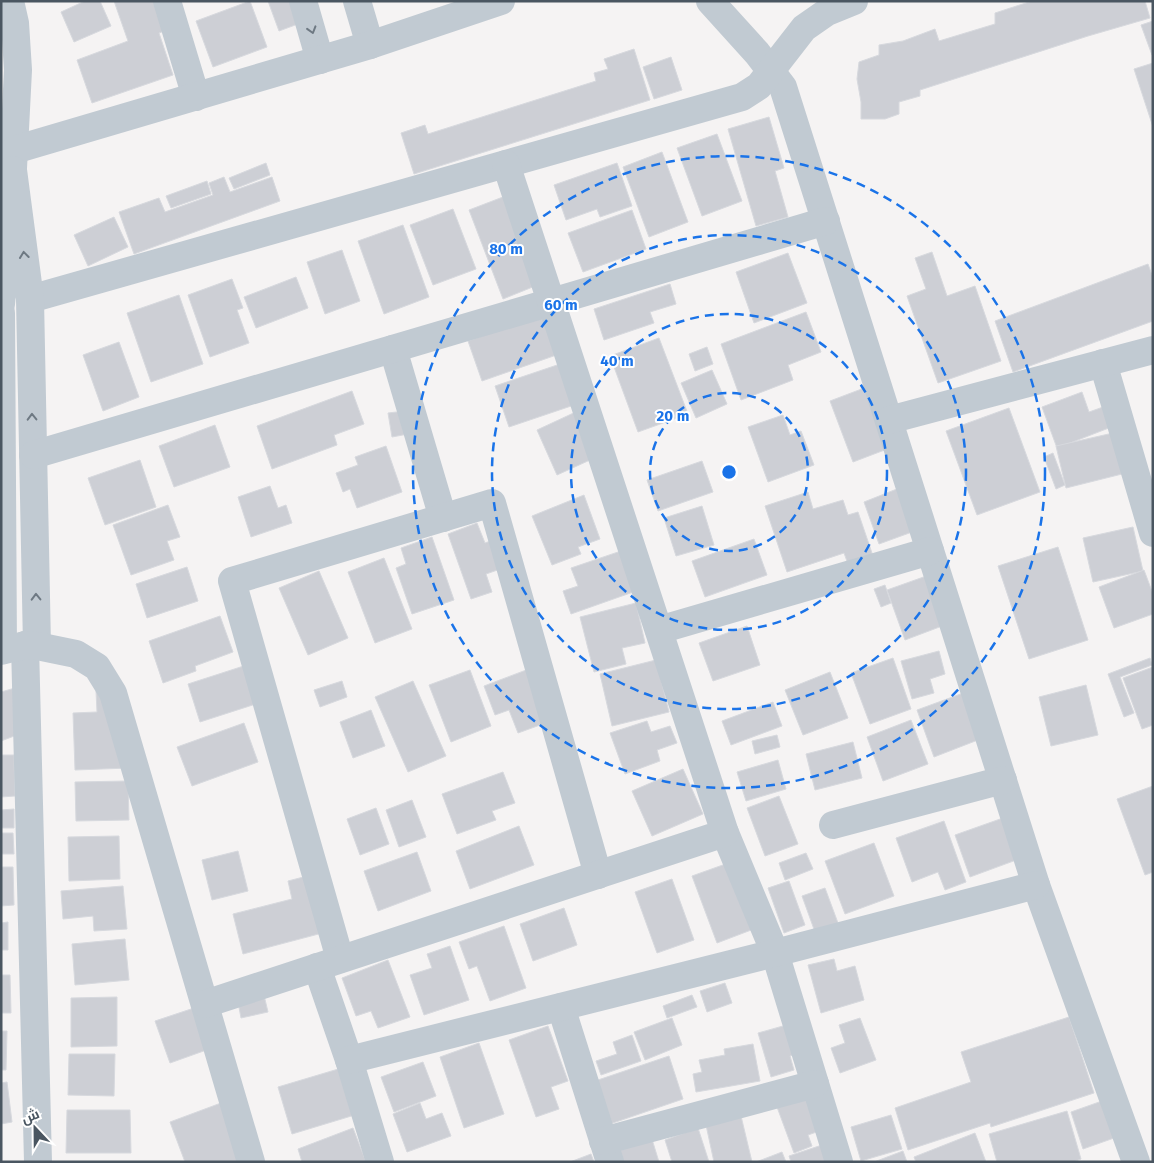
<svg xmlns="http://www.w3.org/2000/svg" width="1154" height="1163" viewBox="0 0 1154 1163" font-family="'Fira Sans',Cairo,sans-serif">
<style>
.building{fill:#cdcfd5;stroke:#d7d9de}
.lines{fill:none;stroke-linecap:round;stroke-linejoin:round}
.minor{stroke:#c1cad2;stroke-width:28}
.oneway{stroke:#6e7983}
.ring{fill:none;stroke:#1a73e8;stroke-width:2.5;stroke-dasharray:9 6}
.centre{fill:#1a73e8;stroke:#fff;stroke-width:2.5}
.ring-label{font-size:15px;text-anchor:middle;font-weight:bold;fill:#1a73e8;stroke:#fff;stroke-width:4;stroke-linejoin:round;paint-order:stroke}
</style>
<rect width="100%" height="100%" fill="#f5f3f3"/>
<!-- building -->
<g class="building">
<path d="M85,1h15l11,25 -37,16 -13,-30z"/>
<path d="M114,1h48l10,27 -13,5 14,42 -81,28 -15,-43 51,-19z"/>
<path d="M250,1l17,46 -54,20 -17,-46z"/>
<path d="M268,1h31l7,20 -27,10z"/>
<path d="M1032,1h113l5,17 -62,18 -168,54v6l-21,6v12l-14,5h-24v-17l-4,-23 2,-17 20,-7v-10l24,-4 32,-12 4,12 56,-17v-11z"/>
<path d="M1153,21v34h-1l-11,-30z"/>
<path d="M634,49l16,51 -236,74 -13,-41 24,-8 3,9 168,-53 -2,-8 14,-4 -4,-10z"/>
<path d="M671,57l11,33 -28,9 -11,-32z"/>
<path d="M1153,63v64l-19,-58z"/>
<path d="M769,117l15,51 -9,3 13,46 -32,9 -28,-97z"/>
<path d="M717,134l25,67 -40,15 -25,-68z"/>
<path d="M662,152l26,70 -39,15 -26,-70z"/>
<path d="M266,163l4,12 -36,14 -5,-11z"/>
<path d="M617,163l15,43 -32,11 -3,-8 -31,11 -12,-35z"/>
<path d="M224,177l6,15 42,-15 8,24 -146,53 -15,-42 40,-14 6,14 48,-17 -4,-12z"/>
<path d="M207,181l4,13 -40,14 -5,-12z"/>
<path d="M516,192l34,88 -47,19 -34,-89z"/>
<path d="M453,209l23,60 -43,16 -23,-60z"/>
<path d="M632,210l14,39 -63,23 -15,-39z"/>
<path d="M114,217l14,30 -40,19 -14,-31z"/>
<path d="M403,225l26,72 -45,17 -26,-73z"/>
<path d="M342,250l18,51 -35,13 -18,-52z"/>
<path d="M932,252l15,44 28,-10 26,75 -63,22 -31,-87 19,-7 -11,-31z"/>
<path d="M788,253l19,50 -53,20 -18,-51z"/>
<path d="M1148,264l5,14v43l-140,51 -18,-51z"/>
<path d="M296,277l12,31 -52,20 -12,-31z"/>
<path d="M232,279l11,29 -6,2 12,33 -39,14 -22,-62z"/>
<path d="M670,284l6,20 -26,8 4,11 -50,17 -10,-31z"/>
<path d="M179,295l24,69 -52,18 -24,-69z"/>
<path d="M551,311l14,41 -83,29 -14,-40z"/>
<path d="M806,312l15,40 -33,13 5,15 -52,20 -20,-56z"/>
<path d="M659,338l29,76 -50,18 -28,-76z"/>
<path d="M119,342l20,55 -36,14 -20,-56z"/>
<path d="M707,347l6,17 -18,7 -6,-17z"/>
<path d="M566,362l14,41 -71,24 -14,-41z"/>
<path d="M712,370l15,34 -31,14 -15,-35z"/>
<path d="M880,382l23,61 -50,19 -23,-61z"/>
<path d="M352,391l12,33 -30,11 3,10 -65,24 -15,-43z"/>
<path d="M1082,392l7,20 17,-6 8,20 -57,22 -15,-41z"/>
<path d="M1009,408l31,84 -63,23 -31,-84z"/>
<path d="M580,410l21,45 -44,20 -20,-45z"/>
<path d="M405,411l3,23 -16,3 -4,-24z"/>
<path d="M783,415l7,20 11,-4 13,34 -46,17 -20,-55z"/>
<path d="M215,425l15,42 -56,20 -15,-41z"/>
<path d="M1113,433l9,41 -56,14 -10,-42z"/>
<path d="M386,446l16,46 -45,16 -7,-19 -7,3 -7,-19 22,-8 -3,-8z"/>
<path d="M1053,453l12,32 -9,4 -12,-32z"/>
<path d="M140,460l16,47 -51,18 -17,-47z"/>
<path d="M702,461l11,31 -55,19 -11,-31z"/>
<path d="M907,485l16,43 -44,16 -15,-42z"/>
<path d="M270,486l8,22 8,-3 6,18 -41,14 -13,-40z"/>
<path d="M808,492l5,17 30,-9 5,15 10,-3 15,44 -25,8 -4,-11 -57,19 -22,-66z"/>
<path d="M584,495l16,44 -22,8 3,7 -29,11 -20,-49z"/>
<path d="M168,505l12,32 -13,4 7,19 -43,15 -18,-50z"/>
<path d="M702,506l12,39 -38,11 -12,-38z"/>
<path d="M477,523l8,20 11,-4 10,28 -20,7 6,18 -21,7 -23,-65z"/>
<path d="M1133,527l10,44 -50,11 -10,-44z"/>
<path d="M432,537l22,63 -42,14 -16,-46 10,-4 -5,-16z"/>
<path d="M754,539l13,36 -62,22 -13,-36z"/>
<path d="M1058,547l30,93 -59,19 -31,-93z"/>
<path d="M621,551l15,40 -65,23 -8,-23 15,-5 -7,-18z"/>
<path d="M384,558l28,71 -37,14 -27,-71z"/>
<path d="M187,567l11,34 -51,17 -11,-34z"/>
<path d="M1144,570l9,24v20l-39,14 -15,-41z"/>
<path d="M319,571l29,67 -40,17 -29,-67z"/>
<path d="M932,574l18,49 -45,17 -18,-50z"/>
<path d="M885,585l6,18 -10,4 -7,-18z"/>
<path d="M636,603l9,40 -23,5 4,16 -32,8 -14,-55z"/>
<path d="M220,616l13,36 -38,14 1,5 -33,12 -14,-42z"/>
<path d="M747,626l13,39 -47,16 -14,-38z"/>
<path d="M939,651l6,23 -15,5 4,14 -22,6 -11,-38z"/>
<path d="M893,658l18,51 -41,15 -19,-51z"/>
<path d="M1150,658l2,7 -32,12 14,36 -10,4 -16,-43z"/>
<path d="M656,660l13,52 -57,14 -12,-52z"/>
<path d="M253,663l12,38 -65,21 -12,-38z"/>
<path d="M542,664l20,53 -44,16 -9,-23 -14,5 -11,-29z"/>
<path d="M1153,667v58l-11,4 -19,-51z"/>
<path d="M470,670l21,56 -40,16 -22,-57z"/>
<path d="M830,672l18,46 -45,17 -18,-45z"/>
<path d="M342,681l5,16 -27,10 -6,-17z"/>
<path d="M413,681l33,75 -38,16 -33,-75z"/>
<path d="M1086,685l12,50 -47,11 -12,-49z"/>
<path d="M15,688l15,42 -29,11v-49z"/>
<path d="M125,690l3,78 -53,2 -2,-57 24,-1 -1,-21z"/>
<path d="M966,692l17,46 -49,19 -17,-47z"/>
<path d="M773,702l9,24 -51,19 -9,-24z"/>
<path d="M371,710l14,36 -32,12 -13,-36z"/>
<path d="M911,720l17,44 -45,17 -16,-44z"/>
<path d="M647,721l4,11 19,-6 7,17 -20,7 3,11 -35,13 -15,-41z"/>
<path d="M244,723l14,39 -66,24 -15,-39z"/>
<path d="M777,735l3,12 -25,7 -3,-13z"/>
<path d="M853,742l9,36 -47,12 -9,-36z"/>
<path d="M1,755h13l1,41 -14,1z"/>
<path d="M778,760l8,29 -40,12 -9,-29z"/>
<path d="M683,769l20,45 -51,22 -20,-45z"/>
<path d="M503,772l12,31 -23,8 4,9 -39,14 -15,-40z"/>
<path d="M128,781l1,39 -53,1 -1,-39z"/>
<path d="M1153,786v86l-8,3 -28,-76z"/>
<path d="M779,796l19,48 -33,12 -18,-48z"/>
<path d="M412,800l14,37 -27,10 -13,-37z"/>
<path d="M376,808l13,36 -29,11 -13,-36z"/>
<path d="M14,809v19h-13v-18z"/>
<path d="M1003,818l16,41 -49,18 -15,-42z"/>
<path d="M944,821l22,61 -21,8 -7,-18 -26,10 -16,-44z"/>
<path d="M519,826l15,39 -64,24 -14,-38z"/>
<path d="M1,833h12l1,21h-13z"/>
<path d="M119,836l1,43 -51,2 -1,-44z"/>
<path d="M874,843l20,53 -49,18 -20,-53z"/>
<path d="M238,851l10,40 -36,9 -10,-40z"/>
<path d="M417,852l14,39 -53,20 -14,-40z"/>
<path d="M806,853l7,16 -28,11 -6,-17z"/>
<path d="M734,861l25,66 -42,16 -25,-67z"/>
<path d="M1,867h12l1,38 -13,1z"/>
<path d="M315,874l15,57 -87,23 -10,-40 59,-15 -4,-18z"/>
<path d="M672,879l22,61 -37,13 -22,-61z"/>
<path d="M789,881l16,44 -21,8 -16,-45z"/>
<path d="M123,886l4,43 -33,2 -1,-15 -30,3 -2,-28z"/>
<path d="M825,888l13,35 -23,9 -13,-36z"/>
<path d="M564,908l13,37 -44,16 -13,-37z"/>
<path d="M8,922v28h-7v-27z"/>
<path d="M504,926l22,62 -36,13 -13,-35 -8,3 -10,-27z"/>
<path d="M125,939l4,41 -54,5 -3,-41z"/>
<path d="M450,946l19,54 -45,15 -14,-40 22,-7 -5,-14z"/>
<path d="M834,959l3,12 18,-5 9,34 -43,13 -13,-48z"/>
<path d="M388,960l22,57 -32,11 -7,-17 -15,5 -14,-38z"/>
<path d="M1,975h9l1,38h-10z"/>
<path d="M725,983l7,20 -25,9 -7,-21z"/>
<path d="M263,991l5,21 -27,6 -4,-21z"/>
<path d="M692,995l5,12 -30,11 -4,-12z"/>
<path d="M117,997v49l-46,1v-49z"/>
<path d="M197,1007l15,41 -42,15 -15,-42z"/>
<path d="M1069,1017l25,76 -103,34 -1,-4 -82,27 -13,-42 76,-26 -10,-30z"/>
<path d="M672,1018l10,27 -37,15 -11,-28z"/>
<path d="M860,1018l16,42 -36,13 -9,-25 14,-5 -6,-18z"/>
<path d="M790,1024l9,29 -9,3 4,14 -23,7 -13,-44z"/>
<path d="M548,1026l20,55 -17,6 8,22 -23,8 -27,-77z"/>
<path d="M1,1031h6l-1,39h-5z"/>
<path d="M632,1035l9,26 -40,14 -5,-14 21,-7 -4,-12z"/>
<path d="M479,1043l25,71 -40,14 -24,-71z"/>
<path d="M753,1044l7,37 -64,11 -3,-18 9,-2 -3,-12 26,-5 -1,-6z"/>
<path d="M69,1054h46l-1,42 -46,-1z"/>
<path d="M669,1056l14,43 -73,25 -15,-43z"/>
<path d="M423,1062l13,34 -42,16 -13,-35z"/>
<path d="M345,1067l13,47 -66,20 -14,-47z"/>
<path d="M7,1082l5,40 -11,2v-41z"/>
<path d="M812,1094l13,35 -17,6 4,11 -18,7 -17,-46z"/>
<path d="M1102,1101l12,37 -31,11 -12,-37z"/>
<path d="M221,1103l23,59h-59l-15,-40z"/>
<path d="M420,1103l6,16 16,-6 9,23 -44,16 -14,-38z"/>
<path d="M67,1110h63l1,43h-65z"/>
<path d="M1067,1111l14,48 -8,3h-76l-8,-28z"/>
<path d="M891,1115l11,34 -41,12 -10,-34z"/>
<path d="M741,1116l11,46h-38l-8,-37z"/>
<path d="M353,1128l13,34h-64l-4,-13z"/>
<path d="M698,1128l11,34h-37l-7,-22z"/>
<path d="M975,1133l11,29h-70l-2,-5z"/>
<path d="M651,1136l8,26h-41l-4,-14z"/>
<path d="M825,1144l6,18h-40l-2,-6z"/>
<path d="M903,1151l4,11h-33z"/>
<path d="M782,1152l4,10h-30z"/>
<path d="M591,1154l3,8h-24z"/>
</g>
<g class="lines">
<!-- minor -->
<g class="minor">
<path d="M10,1l5,22 3,47 -5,98"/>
<path d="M167,1l29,96"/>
<path d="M303,1l17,59"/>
<path d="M357,1l13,44"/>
<path d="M710,1l47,52 26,34 253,798 100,277"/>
<path d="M14,150l356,-105 131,-44"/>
<path d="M30,299l712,-202 17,-11 45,-58 23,-16 27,-11"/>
<path d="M1,304l12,-134 17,129 7,347"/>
<path d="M1,313l2,337"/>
<path d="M393,349l50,169"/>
<path d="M1103,363l50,170"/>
<path d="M889,420l264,-70"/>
<path d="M33,455l793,-234"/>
<path d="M659,630l271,-79"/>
<path d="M25,645l13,517"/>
<path d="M1,651l24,-6 12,1 39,8 21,13 16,26 138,469"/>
<path d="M833,825l170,-45"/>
<path d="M725,833l50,120 64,209"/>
<path d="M340,959l-108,-378 260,-78 106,372"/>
<path d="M317,967l32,93 31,102"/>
<path d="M205,1004l520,-171 -219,-669"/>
<path d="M561,1007l49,155"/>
<path d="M349,1060l426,-107 261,-68"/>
<path d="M603,1141l212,-57"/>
</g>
</g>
<!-- one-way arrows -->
<defs><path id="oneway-chevron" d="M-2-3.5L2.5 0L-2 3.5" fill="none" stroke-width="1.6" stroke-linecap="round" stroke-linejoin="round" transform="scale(1.25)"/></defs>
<g class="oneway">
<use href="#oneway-chevron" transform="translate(312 30) rotate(73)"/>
<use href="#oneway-chevron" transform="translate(24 255) rotate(-97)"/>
<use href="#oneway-chevron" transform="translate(32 417) rotate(-91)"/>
<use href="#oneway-chevron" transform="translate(36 597) rotate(-91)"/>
</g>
<!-- distance rings -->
<g class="ring">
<circle cx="729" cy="472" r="79"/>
<circle cx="729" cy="472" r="158"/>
<circle cx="729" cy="472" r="237"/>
<circle cx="729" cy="472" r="316"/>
</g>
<circle cx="729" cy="472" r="8" class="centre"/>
<g class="ring-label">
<text x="506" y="254">80 m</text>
<text x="561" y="310">60 m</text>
<text x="617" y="366">40 m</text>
<text x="673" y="421">20 m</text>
</g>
<!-- border -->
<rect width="1154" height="1163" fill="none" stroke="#4a5661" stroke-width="5"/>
<!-- north arrow -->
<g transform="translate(35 1128) rotate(338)" stroke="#ffffff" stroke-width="4" paint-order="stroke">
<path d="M0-4L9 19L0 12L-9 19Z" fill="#4a5661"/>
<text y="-8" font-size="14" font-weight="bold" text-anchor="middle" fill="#4a5661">ش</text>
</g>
</svg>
